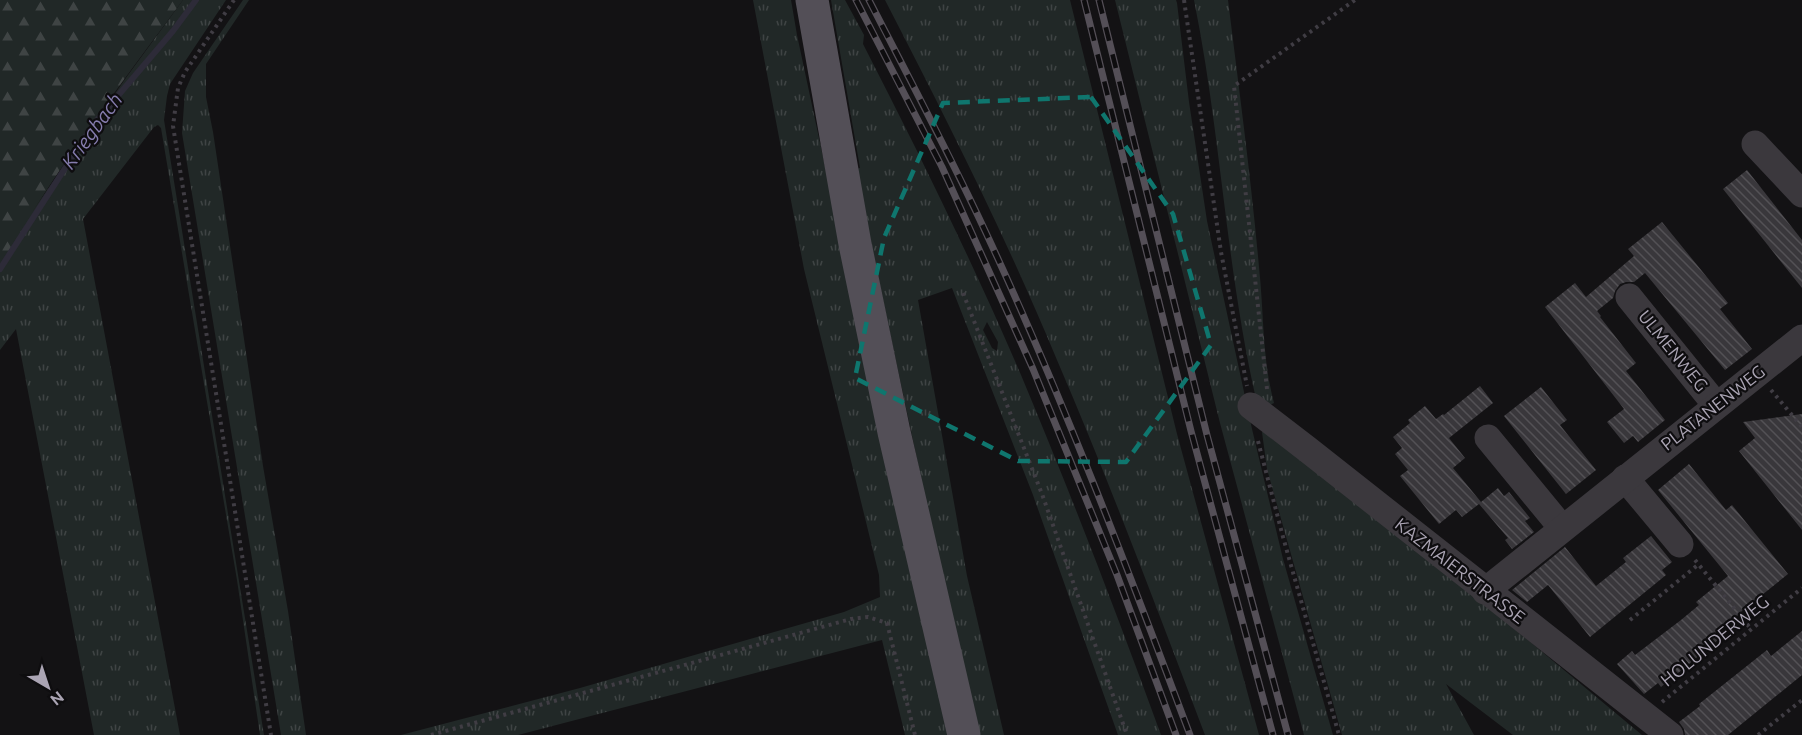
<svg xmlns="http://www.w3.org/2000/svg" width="1802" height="735" viewBox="0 0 1802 735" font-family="Ubuntu,sans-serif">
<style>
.grass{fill:url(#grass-tufts);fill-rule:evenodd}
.forest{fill:url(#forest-firs)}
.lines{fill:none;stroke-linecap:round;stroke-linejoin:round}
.stream{stroke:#2d2b38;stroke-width:6}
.building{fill:url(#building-back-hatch)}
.path{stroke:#403d44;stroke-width:4;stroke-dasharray:3 4.5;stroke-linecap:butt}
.minor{stroke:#3b383d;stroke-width:27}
.major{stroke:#534f57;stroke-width:33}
.rail-casing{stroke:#544f57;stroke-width:7}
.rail{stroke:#0e0d0f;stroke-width:4.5;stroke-dasharray:14;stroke-linecap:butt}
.marked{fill:none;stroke:#0f766e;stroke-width:4.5;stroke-dasharray:12 8;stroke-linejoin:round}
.labels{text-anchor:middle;stroke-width:4.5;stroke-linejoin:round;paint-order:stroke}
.street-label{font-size:18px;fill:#aaa4b3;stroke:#0e0d0f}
.water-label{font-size:20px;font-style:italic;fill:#857cad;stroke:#0e0d0f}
</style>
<defs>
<pattern id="grass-tufts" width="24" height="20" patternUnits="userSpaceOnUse" patternTransform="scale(1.5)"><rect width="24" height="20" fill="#212827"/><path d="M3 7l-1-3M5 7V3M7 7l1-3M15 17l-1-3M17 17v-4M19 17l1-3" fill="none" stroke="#3f4444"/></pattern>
<pattern id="forest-firs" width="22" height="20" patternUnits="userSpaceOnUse" patternTransform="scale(1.5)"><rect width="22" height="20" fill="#212827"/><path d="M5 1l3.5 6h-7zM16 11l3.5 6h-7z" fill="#3f4444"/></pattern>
<pattern id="building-back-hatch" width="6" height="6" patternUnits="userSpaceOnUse" patternTransform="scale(1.5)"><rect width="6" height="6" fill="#39373b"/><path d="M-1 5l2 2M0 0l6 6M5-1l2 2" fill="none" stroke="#535155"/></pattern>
</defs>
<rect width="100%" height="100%" fill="#131214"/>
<!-- grass -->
<g class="grass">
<path d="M183,0h43l-56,84 -3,12 -3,24 100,615h-4l-23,-155 -76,-452 -3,-3 -4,2 -71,92 97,516h-86l-78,-406 -16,21v-84l24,-43 104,-148z"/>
<path d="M243,0h6l-43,64v33l7,35 50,334 25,145 18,124h-25l-99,-602 3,-42 8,-18z"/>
<path d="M753,0h38l6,35 29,136 124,564h-45l-23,-95 -364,95h-117l179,-47 264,-76 36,-15 -1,-22 -75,-306z"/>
<path d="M831,0h14l19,35 -1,9c56,109 110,219 158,331 50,119 96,239 140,360h-43l-85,-240 -81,-207 -34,12 49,276 37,159h-28l-121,-566 5,-1zM987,322l11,20 -1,9 -5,-3 -9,-18z"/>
<path d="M885,0h185l107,434 82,301h-54c-48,-126 -95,-252 -148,-375 -51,-123 -111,-242 -172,-360z"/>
<path d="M1115,0h61l1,3 12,99 18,119 45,208 31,130 50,176h-29l-84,-312z"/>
<path d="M1194,0h34c11,89 23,178 31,267 5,46 3,92 15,136l-10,5 -7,-5c-31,-133 -36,-270 -63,-403z"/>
<path d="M1272,427l370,308h-129l-67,-51 28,51h-132l-75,-266 -5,-37z"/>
</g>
<!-- forest -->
<path class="forest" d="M0,0h183c-64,86 -130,173 -183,266z"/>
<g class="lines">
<!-- stream -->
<path class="stream" d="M0,269l93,-144 80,-94 23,-31"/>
</g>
<!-- building -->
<g class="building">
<path d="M1747,170l55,70v48l-79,-99z"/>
<path d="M1662,222l66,81 -8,6 32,40 -27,21 -80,-97 -11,9h-8l-6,2 -5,7 -2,7 -16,13 4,5 -1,1 36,46 -10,8 39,49 -27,22 -5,-6 -9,7 -17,-21 17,-13 -79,-102 30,-24 11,14 48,-41 -6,-7z"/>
<path d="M1480,386l13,17 -44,35 16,20 -12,10 28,34 17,-14 6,8 5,-4 21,26 -5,3 9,11 -22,17 -7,-9 3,-2 -29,-34 -17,13 -6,-7 -17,14 -39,-48 8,-6 -13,-16 7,-6 -9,-11 17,-14 -2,-3 17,-14 11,13 7,-5 1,1z"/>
<path d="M1541,387l26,33 -7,5 36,45 -30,24 -62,-78z"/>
<path d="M1802,414v116l-63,-79 16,-13 -12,-16z"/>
<path d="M1689,464l37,46 6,-5 56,69 -57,46 1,2 -11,9 3,4 -63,52 -3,-4 -14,11 -27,-30 15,-13 3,4 46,-35 18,-15 -3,-3 32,-26 -70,-86z"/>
<path d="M1651,536l21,26 -10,8 4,5 -76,62 -42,-52 -21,17 -15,-12 53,-43 31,39 30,-24 -3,-4z"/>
<path d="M1802,631v44l-74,60h-43l-1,-6 -5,-7 21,-16 -1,-2 68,-54 4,6z"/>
</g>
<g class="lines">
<!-- path -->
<g class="path">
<path d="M234,0l-49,72 -7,16 -5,38 98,609"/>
<path d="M1184,0l37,252 26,134"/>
<path d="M963,293l79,201 85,241"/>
<path d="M1267,389l-33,-303 121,-86"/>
<path d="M1771,390l31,37"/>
<path d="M1258,441l25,96 56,198"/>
<path d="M1695,560l56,69"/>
<path d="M1630,620l69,-56"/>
<path d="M1662,702l140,-114"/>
<path d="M431,735l420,-116 17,-2 19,6 28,112"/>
<path d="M1758,735l44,-35"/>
</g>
<!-- minor -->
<g class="minor">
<path d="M1755,144l47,50"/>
<path d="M1629,297l87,108"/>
<path d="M1251,406l56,43 363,286"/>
<path d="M1488,438l74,90"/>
<path d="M1625,478l55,66"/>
<path d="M1485,591l317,-253"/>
</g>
<!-- major -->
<path class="major" d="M812,0l43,244 39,188 70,303"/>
<!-- rail casing -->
<g class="rail-casing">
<g id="rail">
<path d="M856,0l86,167 91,202 84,206 59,160"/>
<path d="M869,0c40,78 81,155 118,235 76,163 140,332 203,500"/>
<path d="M1084,0l107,431 82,304"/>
<path d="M1099,0l108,435 81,300"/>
</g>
</g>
<!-- rail -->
<use href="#rail" class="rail"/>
</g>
<!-- marked area -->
<path class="marked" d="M1091,97l82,117 38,131 -85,117 -108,-1 -163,-83 29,-140 59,-135z"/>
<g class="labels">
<!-- street labels -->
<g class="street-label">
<text transform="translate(1673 351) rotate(51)" y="6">ULMENWEG</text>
<text transform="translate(1713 408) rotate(-38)" y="6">PLATANENWEG</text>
<text transform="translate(1460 571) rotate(38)" y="6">KAZMAIERSTRASSE</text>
<text transform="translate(1715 641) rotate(-39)" y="6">HOLUNDERWEG</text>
</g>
<!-- water labels -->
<g class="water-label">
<text transform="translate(92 131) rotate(-54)" y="7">Kriegbach</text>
</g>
</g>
<!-- north arrow -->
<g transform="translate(48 687) rotate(141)" stroke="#0e0d0f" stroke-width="4.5" paint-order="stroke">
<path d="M0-4.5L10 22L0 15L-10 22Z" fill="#aaa4b3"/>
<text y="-9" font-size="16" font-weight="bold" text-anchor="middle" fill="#aaa4b3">N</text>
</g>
</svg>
